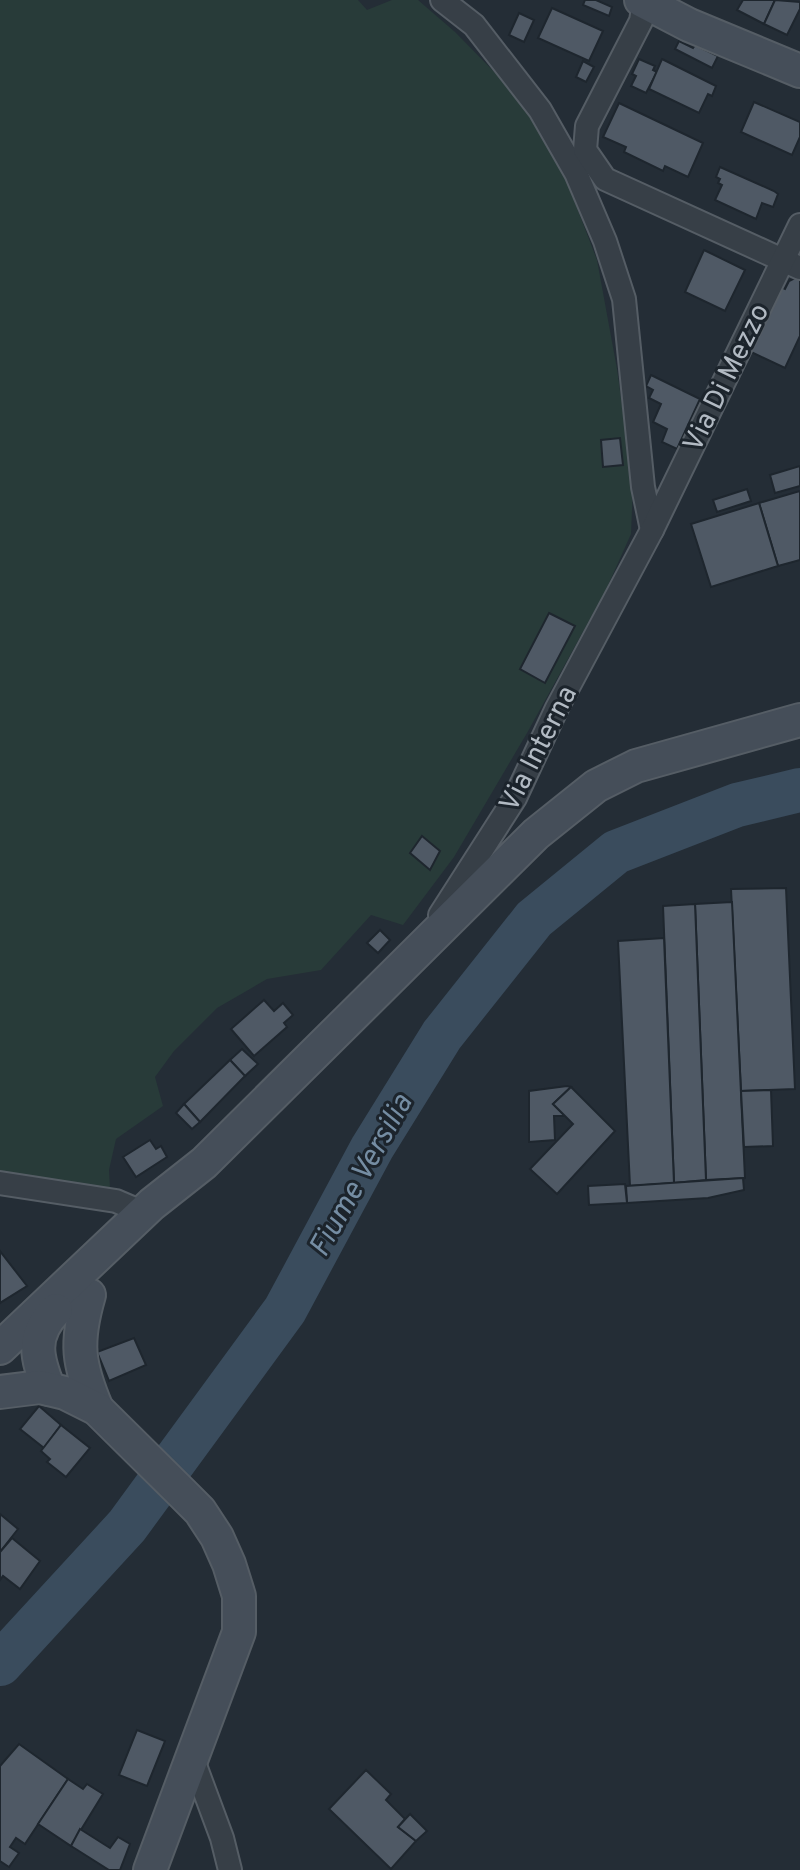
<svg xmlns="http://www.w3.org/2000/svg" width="800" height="1870" viewBox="0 0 800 1870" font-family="Overpass,sans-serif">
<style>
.green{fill:#283b39}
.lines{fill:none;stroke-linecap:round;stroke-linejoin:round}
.river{stroke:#3a4c5d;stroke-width:44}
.building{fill:#4f5965;stroke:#1e262e;stroke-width:2}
.street-casing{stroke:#555d65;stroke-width:26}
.secondary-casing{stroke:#555d65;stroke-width:36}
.street{stroke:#373f47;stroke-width:22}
.secondary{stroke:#454e59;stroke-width:32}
.labels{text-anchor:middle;stroke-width:6;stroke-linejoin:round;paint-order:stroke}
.street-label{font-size:28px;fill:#b2bac3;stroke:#1c242c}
.water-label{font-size:30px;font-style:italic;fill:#758da3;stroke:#1c242c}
</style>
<rect width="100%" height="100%" fill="#242d36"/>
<!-- green -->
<path class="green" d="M0,0h358l9,10 25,-10h26l37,32 59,60 47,74 36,94 20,109 16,117 -2,48 -26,58 -78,141 -73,124 -51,68 -32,-10 -50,55 -54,9 -50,29 -43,43 -19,26 8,29 -47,33 -7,31 2,36 -111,-16z"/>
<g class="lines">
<!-- river -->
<path class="river" d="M0,1664l127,-138 158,-216 87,-162 70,-113 92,-116 82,-67 121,-47 63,-15"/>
</g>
<!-- building -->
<g class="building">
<path d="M585,0h11l16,7 -3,9 -26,-11z"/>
<path d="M743,0h32l-11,24 -27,-14z"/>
<path d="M775,0l25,2v7l-13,26 -23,-11z"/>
<path d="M552,8l51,23 -14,30 -51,-23z"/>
<path d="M519,13l15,7 -10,22 -15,-7z"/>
<path d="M679,41l14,7 2,-3 23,11 -6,12 -37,-19z"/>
<path d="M639,59l16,7 -2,4 4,2 -11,21 -15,-7 5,-10 -4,-2z"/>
<path d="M662,59l54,27 -4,10 -4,-2 -9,19 -50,-24z"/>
<path d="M583,61l11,6 -8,15 -10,-5z"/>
<path d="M754,102l46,20v15l-8,18 -51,-23z"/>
<path d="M619,103l84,40 -15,34 -23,-11 -2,5 -39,-19 2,-5 -23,-10z"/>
<path d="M720,167l54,24 4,3 -5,13 -11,-4 -6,16 -41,-19 7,-15 -4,-2 2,-4 -4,-2z"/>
<path d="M704,250l41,20 -20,41 -40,-19z"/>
<path d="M797,277h3v59l-15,32 -34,-16 30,-65 4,2 4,-8z"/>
<path d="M651,375l49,24 -23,50 -15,-7 5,-13 -14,-7 8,-18 -12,-6 4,-8 -7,-4z"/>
<path d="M620,438l3,27 -20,2 -2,-27z"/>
<path d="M800,466v20l-25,7 -5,-18z"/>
<path d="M747,489l4,12 -34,11 -4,-12z"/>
<path d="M800,491v69l-22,6 -19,-63z"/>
<path d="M759,503l19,63 -67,21 -20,-63z"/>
<path d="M549,613l26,13 -30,57 -25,-14z"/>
<path d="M422,836l18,15 -10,19 -20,-17z"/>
<path d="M786,888l9,201 -54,2 -10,-202z"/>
<path d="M732,902l13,276 -39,2 -11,-276z"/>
<path d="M695,904l11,276 -32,3 -11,-277z"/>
<path d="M380,930l10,10 -12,13 -11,-10z"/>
<path d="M664,938l10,245 -44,3 -12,-245z"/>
<path d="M264,1000l10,11 9,-8 10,12 -9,8 3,4 -33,29 -23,-27z"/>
<path d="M242,1049l16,15 -13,12 -15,-16z"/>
<path d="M230,1060l15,16 -45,46 -16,-18z"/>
<path d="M567,1086l4,1 -18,17 12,12h-11l1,24 -26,2v-51z"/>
<path d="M571,1087l44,44 -58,63 -27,-25 43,-45 -20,-20z"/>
<path d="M771,1090l2,56 -29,1 -3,-56z"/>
<path d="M184,1104l16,18 -8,7 -16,-16z"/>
<path d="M150,1140l6,9 5,-3 6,11 -31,20 -13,-20z"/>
<path d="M743,1178l1,12 -36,8 -81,5 -1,-17z"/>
<path d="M625,1184l2,19 -38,2 -1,-19z"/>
<path d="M0,1251l27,35 -27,17z"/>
<path d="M134,1338l12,27 -37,16 -12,-29z"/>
<path d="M39,1406l22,19 -17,23 -24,-19z"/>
<path d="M61,1425l29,23 -24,29 -19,-15 3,-3 -9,-8z"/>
<path d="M0,1514l18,15 -18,23z"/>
<path d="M12,1538l28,23 -20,28 -17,-13 -3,4v-28z"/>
<path d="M137,1730l28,11 -18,45 -28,-11z"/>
<path d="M19,1744l49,35 -43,65 -9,-6 -6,9 9,6 -10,14 -9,-6v-95z"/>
<path d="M366,1770l25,24 -5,6 19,19 -7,8 18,14 -25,28 -62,-60z"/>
<path d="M68,1779l15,10 4,-5 16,10 -32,52 -33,-22z"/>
<path d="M410,1814l17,17 -11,10 -18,-14z"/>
<path d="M80,1829l30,19 8,-11 12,7 -10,26h-11l-38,-24z"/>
</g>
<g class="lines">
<!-- street casing -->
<g class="street-casing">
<g id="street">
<path d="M442,0l32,25 66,85 36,63 29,68 19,58 19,188 9,43"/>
<path d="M644,2l-3,19 -54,105 -2,24 20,29 195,89"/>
<path d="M440,915l75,-117 42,-90 95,-178 148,-305"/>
<path d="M0,1183l116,18 28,12"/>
<path d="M193,1760l29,78 8,32"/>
</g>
</g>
<!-- secondary casing -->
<g class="secondary-casing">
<g id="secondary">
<path d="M641,0l48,25 111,46"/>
<path d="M89,1295c-14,48 -11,69 8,114"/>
<path d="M0,1348l152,-144 52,-41 332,-329 60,-48 40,-20 164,-46"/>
<path d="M49,1389c-12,-30 -19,-53 7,-79"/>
<path d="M0,1392l40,-5 25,6 32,16 87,86 16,16 17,26 12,27 10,32v36l-89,238"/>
</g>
</g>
<!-- street -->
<use href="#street" class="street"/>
<!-- secondary -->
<use href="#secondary" class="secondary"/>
</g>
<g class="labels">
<!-- street labels -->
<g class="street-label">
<text transform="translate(725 377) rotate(-64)" y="10">Via Di Mezzo</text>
<text transform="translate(537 748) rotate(-63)" y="10">Via Interna</text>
</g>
<!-- water labels -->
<g class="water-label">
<text transform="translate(360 1175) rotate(-61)" y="10">Fiume Versilia</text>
</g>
</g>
</svg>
